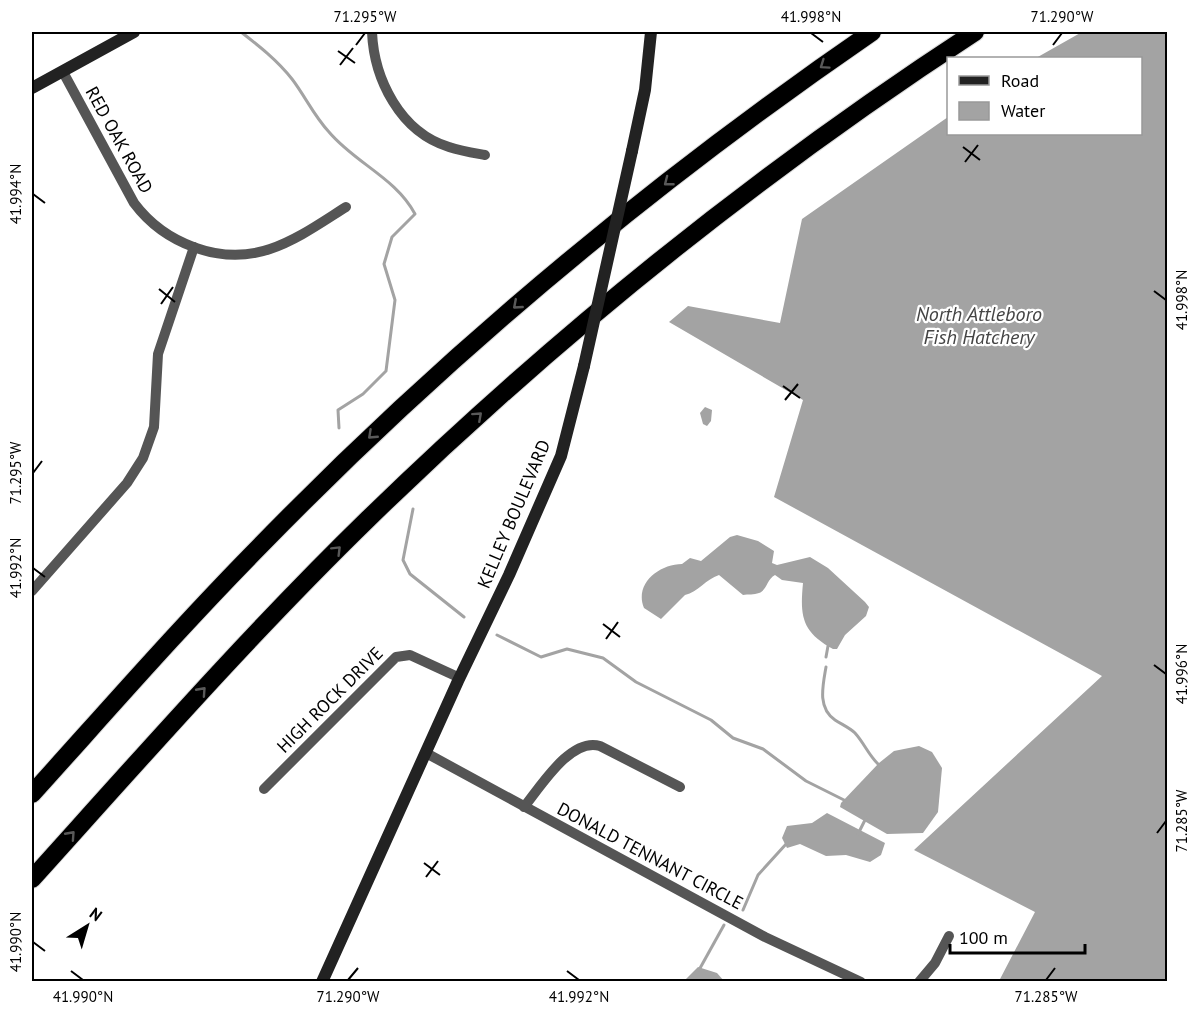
<svg xmlns="http://www.w3.org/2000/svg" width="1199" height="1013" viewBox="0 0 1199 1013" font-family="'PT Sans',sans-serif">
<style>
.water{fill:#a3a3a3}
.lines{fill:none;stroke-linecap:round;stroke-linejoin:round}
.stream{stroke:#a3a3a3;stroke-width:3}
.highway-casing{stroke:#dbdbdb;stroke-width:20}
.street{stroke:#555;stroke-width:10}
.secondary{stroke:#222;stroke-width:12}
.highway{stroke:#000;stroke-width:18}
.secondary-bridge{stroke:#222;stroke-width:12}
.oneway{stroke:#595959}
.ticks{fill:none;stroke:#000;stroke-width:2}
.labels{text-anchor:middle;stroke-width:4.5;stroke-linejoin:round;paint-order:stroke}
.street-label{font-size:18px;fill:#000;stroke:#fff}
.water-label{font-size:20px;font-style:italic;fill:#444;stroke:#fff}
.neatline{fill:none;stroke:#000;stroke-width:2}
.ticks-label{font-size:15px;text-anchor:middle;fill:#000}
</style>
<rect width="100%" height="100%" fill="#fff"/>
<!-- water -->
<g class="water">
<path d="M1082,32h85v949h-168l36,-69 -121,-62 188,-174 -328,-179 29,-97 -134,-78 19,-16 92,17 22,-104 146,-102v17h192v-76h-104z"/>
<path d="M705,407l7,3 -1,11 -4,5 -4,-2 -3,-11z"/>
<path d="M737,535l21,6 16,10 -2,12 5,2 33,-8 18,11 37,34 4,5 -3,9 -21,19 -8,14h-4c-32,-17 -33,-34 -30,-66l-21,-3 -7,-5c-8,4 -8,15 -16,18 -5,2 -11,1 -16,2l-24,-20c-13,4 -21,17 -34,20l-24,24 -17,-11c-10,-24 15,-44 38,-44l8,-6 11,3 29,-24z"/>
<path d="M919,746l13,6 10,16 -4,44 -15,21 -36,1 -47,-27 1,-4 38,-40 15,-12z"/>
<path d="M827,813l58,30 -4,12 -11,7 -24,-7 -20,1 -26,-12 -13,4 -5,-10 5,-12 25,-3z"/>
<path d="M698,967l19,6 7,8h-40z"/>
</g>
<g class="lines">
<!-- stream -->
<g class="stream">
<path d="M241,32c18,14 36,28 51,47 13,17 22,37 37,53 26,31 67,46 86,82l-23,23 -8,27 11,36 -9,71 -23,23 -25,16 1,18"/>
<path d="M413,509l-10,51 7,14 54,43"/>
<path d="M497,635l44,22 26,-8 36,9 33,24 75,38 22,18 30,11 43,32 40,20"/>
<path d="M826,657l2,-11"/>
<path d="M826,667c-3,18 -9,41 9,53 6,4 15,8 20,13 9,10 13,21 23,31"/>
<path d="M858,834l8,-16"/>
<path d="M743,910l15,-35 29,-32"/>
<path d="M699,970l25,-45"/>
</g>
<!-- highway casing -->
<g class="highway-casing">
<g id="highway">
<path d="M32,794c75,-83 149,-168 228,-248 186,-191 392,-363 612,-514"/>
<path d="M32,879c110,-122 218,-245 336,-360 186,-181 389,-345 607,-487"/>
</g>
</g>
<!-- street -->
<g class="street">
<path d="M372,32c2,47 28,100 77,115 12,4 25,6 36,8"/>
<path d="M63,72l71,131c30,40 86,63 136,46 27,-9 52,-27 76,-42"/>
<path d="M32,591l95,-108 16,-25 11,-31 4,-73 36,-107"/>
<path d="M426,753l339,184 96,45"/>
<path d="M264,789l132,-132 14,-2 50,23"/>
<path d="M524,807c17,-21 47,-70 76,-61l80,41"/>
<path d="M919,982l16,-19 14,-27"/>
</g>
<!-- secondary -->
<g class="secondary">
<path d="M32,88l102,-56"/>
<path d="M632,151l13,-61 6,-58"/>
<path d="M322,982l136,-301 51,-106 52,-119 23,-90"/>
</g>
<!-- highway -->
<use href="#highway" class="highway"/>
<!-- secondary-bridge -->
<path class="secondary-bridge" d="M584,366l48,-215"/>
</g>
<!-- one-way arrows -->
<defs><path id="oneway-chevron" d="M-2-3.5L2.5 0L-2 3.5" fill="none" stroke-width="1.6" stroke-linecap="round" stroke-linejoin="round" transform="scale(1.5)"/></defs>
<g class="oneway">
<use href="#oneway-chevron" transform="translate(824 65) rotate(145)"/>
<use href="#oneway-chevron" transform="translate(668 182) rotate(142)"/>
<use href="#oneway-chevron" transform="translate(517 305) rotate(139)"/>
<use href="#oneway-chevron" transform="translate(478 416) rotate(-42)"/>
<use href="#oneway-chevron" transform="translate(372 435) rotate(137)"/>
<use href="#oneway-chevron" transform="translate(337 550) rotate(-45)"/>
<use href="#oneway-chevron" transform="translate(202 691) rotate(-48)"/>
<use href="#oneway-chevron" transform="translate(71 835) rotate(-48)"/>
</g>
<!-- ticks -->
<path class="ticks" d="M811,33l12,9M356,45l9,-12M1053,45l9,-12M338,51l17,12M340,65l13,-17M963,147l17,13M965,162l13,-17M33,194l12,9M159,289l16,13M1154,291l12,9M161,304l12,-17M783,386l17,12M785,400l13,-16M33,473l9,-12M33,568l12,9M603,624l17,13M606,639l12,-17M1154,665l12,9M1157,833l9,-12M424,863l16,12M426,877l12,-16M33,942l12,9M71,971l12,9M567,971l12,9M348,980l10,-12M1046,980l9,-12"/>
<g class="labels">
<!-- street labels -->
<g class="street-label">
<text transform="translate(119 140) rotate(61)" y="6">RED OAK ROAD</text>
<text transform="translate(514 514) rotate(-67)" y="6">KELLEY BOULEVARD</text>
<text transform="translate(330 700) rotate(-45)" y="6">HIGH ROCK DRIVE</text>
<text transform="translate(650 856) rotate(28)" y="6">DONALD TENNANT CIRCLE</text>
</g>
<!-- water labels -->
<g class="water-label">
<text x="979" y="321">North Attleboro<tspan x="979" dy="23">Fish Hatchery</tspan></text>
</g>
</g>
<!-- border -->
<rect width="1199" height="1013" fill="none" stroke="#ffffff" stroke-width="66"/>
<!-- legend -->
<rect x="947" y="57" width="195" height="78" fill="#ffffff" stroke="#999999" stroke-width="1.5"/>
<rect x="959" y="76" width="30" height="9" fill="#222222" stroke="#999999" stroke-width="1.5"/>
<text x="1001" y="87" font-size="18" fill="#000000">Road</text>
<rect x="959" y="102" width="30" height="18" fill="#a3a3a3" stroke="#999999" stroke-width="1.5"/>
<text x="1001" y="117" font-size="18" fill="#000000">Water</text>
<!-- north arrow -->
<g transform="translate(87 926) rotate(37)" stroke="#ffffff" stroke-width="4.5" paint-order="stroke">
<path d="M0-4.5L10 22L0 15L-10 22Z" fill="#000000"/>
<text y="-9" font-size="16" font-weight="bold" text-anchor="middle" fill="#000000">N</text>
</g>
<!-- scale -->
<path d="M950 944v9h135v-9" fill="none" stroke="#000000" stroke-width="3"/>
<text x="959" y="944" font-size="18" fill="#000000" stroke="#ffffff" stroke-width="4.5" paint-order="stroke">100 m</text>
<rect x="33" y="33" width="1133" height="947" class="neatline"/>
<g class="ticks-label">
<text x="365" y="22">71.295°W</text>
<text x="811" y="22">41.998°N</text>
<text x="1062" y="22">71.290°W</text>
<text transform="translate(16 194) rotate(-90)" y="5">41.994°N</text>
<text transform="translate(1182 300) rotate(-90)" y="5">41.998°N</text>
<text transform="translate(16 473) rotate(-90)" y="5">71.295°W</text>
<text transform="translate(16 568) rotate(-90)" y="5">41.992°N</text>
<text transform="translate(1182 674) rotate(-90)" y="5">41.996°N</text>
<text transform="translate(1182 821) rotate(-90)" y="5">71.285°W</text>
<text transform="translate(16 942) rotate(-90)" y="5">41.990°N</text>
<text x="83" y="1002">41.990°N</text>
<text x="348" y="1002">71.290°W</text>
<text x="579" y="1002">41.992°N</text>
<text x="1046" y="1002">71.285°W</text>
</g>
</svg>
